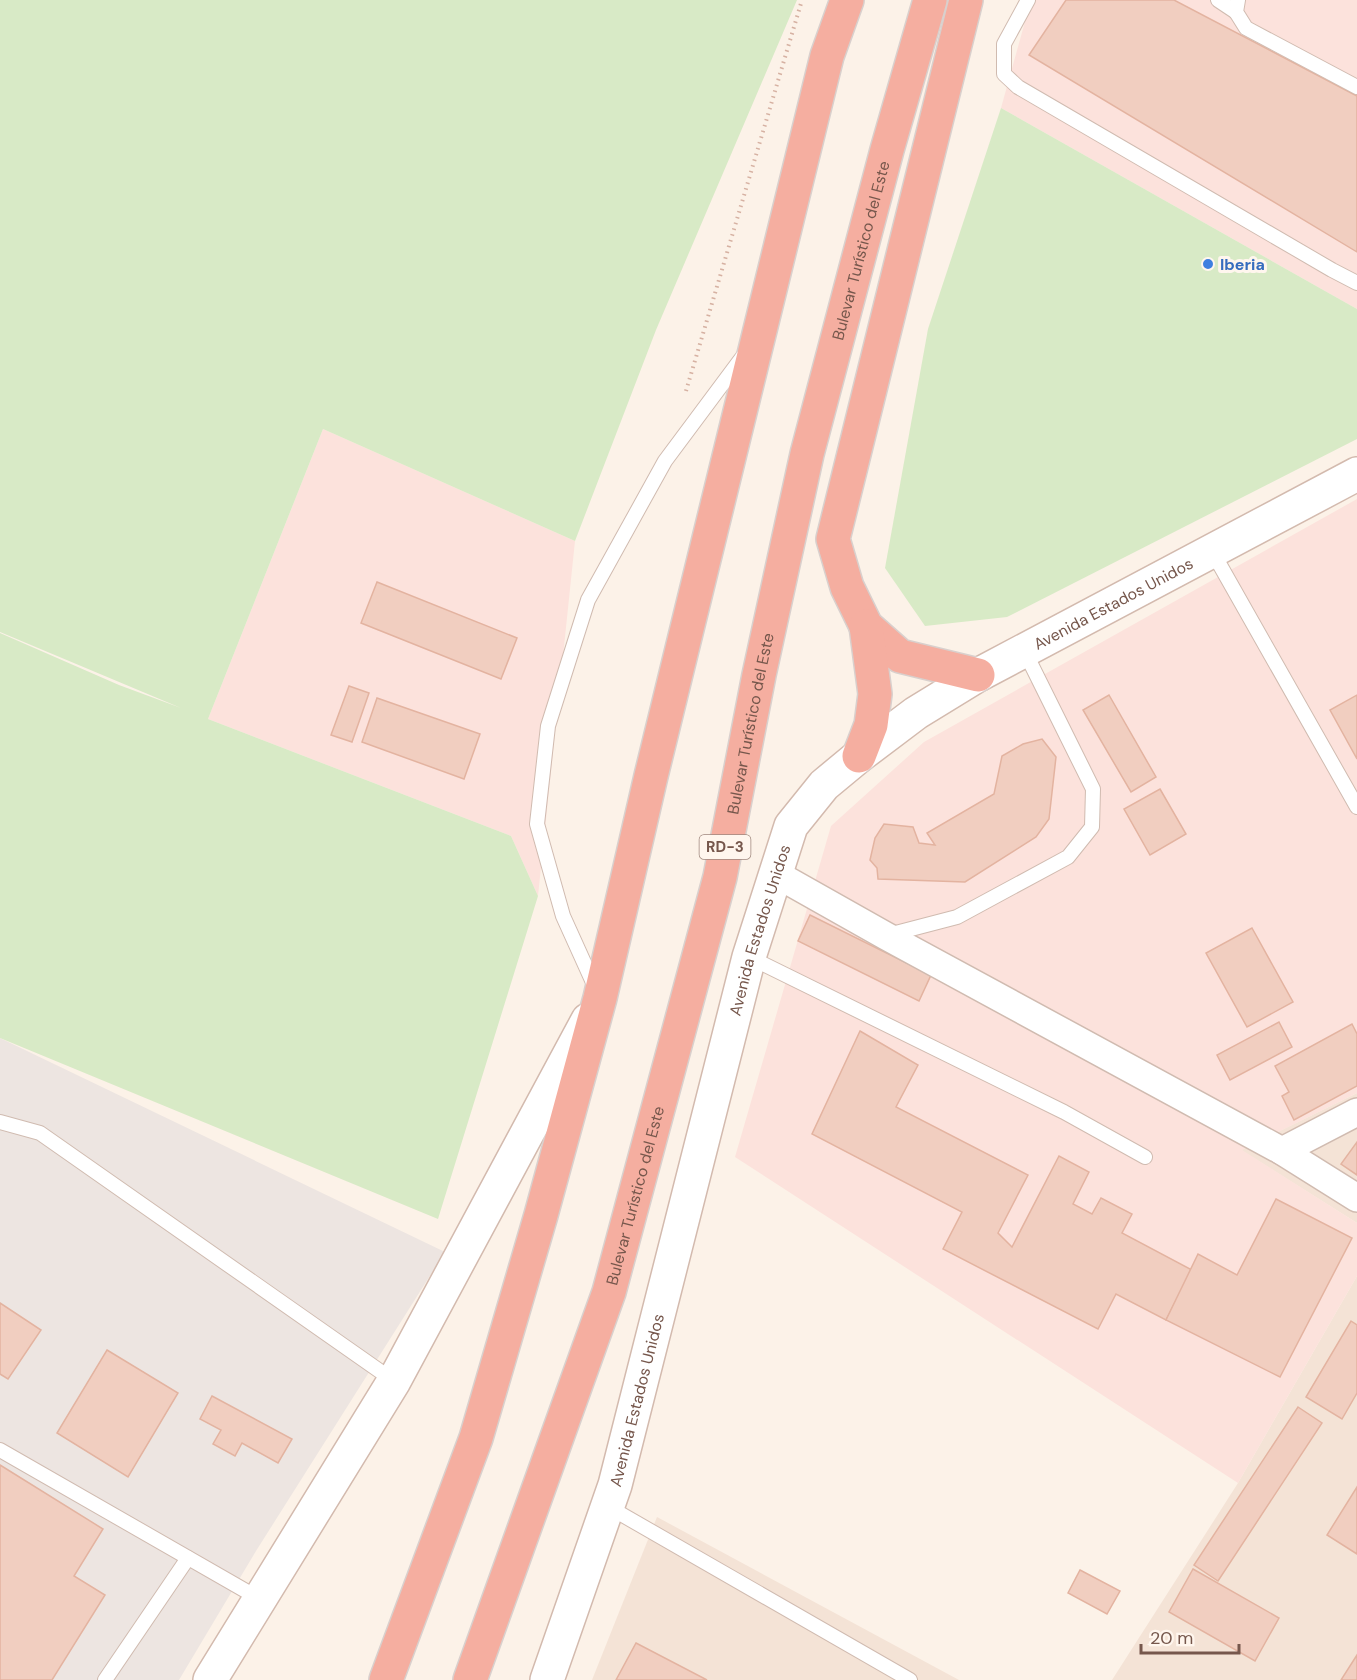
<svg xmlns="http://www.w3.org/2000/svg" width="1357" height="1680" viewBox="0 0 1357 1680" font-family="'DM Sans',sans-serif">
<style>
.residential{fill:#f4e3d6}
.commercial{fill:#fce2dc}
.industrial{fill:#ede5e1}
.green{fill:#d8eac6}
.building{fill:#f1cec0;stroke:#e3b3a0;stroke-width:1.5}
.lines{fill:none;stroke-linecap:round;stroke-linejoin:round}
.lane-casing{stroke:#d0bbb0;stroke-width:16}
.street-casing{stroke:#d0bbb0;stroke-width:30}
.secondary-casing{stroke:#d3baae;stroke-width:36}
.highway-casing{stroke:#d9d0cd;stroke-width:36}
.path{stroke:#d6b1a2;stroke-width:4;stroke-dasharray:1.5 4.5;stroke-linecap:butt}
.lane{stroke:#fff;stroke-width:14}
.street{stroke:#fff;stroke-width:27}
.secondary{stroke:#fff;stroke-width:33}
.highway{stroke:#f5aea0;stroke-width:33}
.shop-dot{fill:#3f7fe0;stroke:#fff6ee;stroke-width:2}
.labels{text-anchor:middle;stroke-width:6;stroke-linejoin:round;paint-order:stroke}
.shield{fill:#fff6ee;stroke:#9f877d;stroke-width:1.5}
.shield-label{font-size:15px;font-weight:bold;fill:#76574c}
.street-label{font-size:16px;fill:#76574c;stroke:#fff6ee}
.shop-label{font-size:16px;font-weight:bold;fill:#366cbe;stroke:#fff6ee;text-anchor:start}
</style>
<rect width="100%" height="100%" fill="#fcf2e8"/>
<!-- residential -->
<g class="residential">
<path d="M1357,1093v130l-116,-73z"/>
<path d="M1357,1276v404h-245l126,-197z"/>
<path d="M657,1517l302,163h-367z"/>
</g>
<!-- commercial -->
<g class="commercial">
<path d="M1031,0h326v309l-356,-201z"/>
<path d="M323,429l252,112 -37,355 -27,-60 -303,-117z"/>
<path d="M1357,499v594l-115,57 115,73v53l-119,207 -503,-326 96,-331 93,-84z"/>
</g>
<!-- industrial -->
<path class="industrial" d="M0,1038l445,214 -189,299 -77,129h-179z"/>
<!-- green -->
<g class="green">
<path d="M0,0h797l-141,330 -81,211 -252,-112 -115,290 303,117 27,60 -100,323 -438,-181v-405l119,52 62,23 -181,-76z"/>
<path d="M1001,108l356,201v130l-350,178 -82,9 -40,-58 43,-239z"/>
</g>
<!-- building -->
<g class="building">
<path d="M1066,0h108l183,96v156l-328,-197z"/>
<path d="M377,582l140,56 -16,41 -140,-56z"/>
<path d="M349,686l20,7 -17,49 -21,-7z"/>
<path d="M1109,695l47,82 -25,15 -48,-82z"/>
<path d="M1357,695v64l-27,-49z"/>
<path d="M377,698l103,36 -16,45 -102,-37z"/>
<path d="M1042,739l14,18 -7,62 -13,18 -71,45 -87,-3 -1,-11 -7,-8 5,-22 9,-14 29,3 6,16 16,2 -8,-12 67,-39 8,-38 21,-12z"/>
<path d="M1160,789l26,45 -36,21 -26,-46z"/>
<path d="M810,915l121,60 -12,26 -121,-60z"/>
<path d="M1252,928l41,74 -46,25 -41,-74z"/>
<path d="M1279,1022l13,25 -62,33 -13,-25z"/>
<path d="M1352,1024l5,10v52l-63,34 -12,-24 7,-4 -14,-26z"/>
<path d="M860,1031l58,34 -22,42 132,68 -30,58 14,14 47,-91 30,16 -16,32 19,10 9,-16 31,16 -10,19 70,37 -26,50 -50,-26 -18,35 -155,-80 19,-37 -150,-78z"/>
<path d="M1357,1142v33l-16,-11z"/>
<path d="M1276,1199l76,39 -72,139 -114,-57 32,-66 39,21z"/>
<path d="M0,1303l41,27 -33,49 -8,-5z"/>
<path d="M1351,1321l6,4v68l-15,26 -36,-22z"/>
<path d="M107,1350l71,43 -50,84 -71,-44z"/>
<path d="M212,1396l80,43 -14,24 -36,-20 -7,13 -22,-12 8,-14 -21,-11z"/>
<path d="M1298,1407l24,16 -104,158 -24,-16z"/>
<path d="M0,1465l103,64 -29,47 31,19 -53,85h-52z"/>
<path d="M1357,1487v67l-30,-19z"/>
<path d="M1193,1569l86,49 -24,43 -86,-49z"/>
<path d="M1080,1570l40,21 -13,23 -39,-21z"/>
<path d="M636,1643l71,37h-91z"/>
<path d="M1357,1655v25h-16z"/>
</g>
<g class="lines">
<!-- lane casing -->
<g class="lane-casing">
<g id="lane">
<path d="M1028,0l-24,44v30l14,13 314,183 25,13"/>
<path d="M1218,0l18,12"/>
<path d="M1238,0l-2,12 10,16 111,59"/>
<path d="M1212,551l145,256"/>
<path d="M888,935l69,-18 111,-60 24,-30 1,-38 -69,-139"/>
<path d="M749,957l315,155 81,45"/>
<path d="M596,989l-33,-73 -26,-92 11,-98 40,-126 77,-139 79,-106"/>
<path d="M0,1122l40,11 354,248"/>
<path d="M0,1450l260,149"/>
<path d="M607,1506l303,174"/>
<path d="M105,1680l83,-122"/>
</g>
</g>
<!-- street casing -->
<g class="street-casing">
<g id="street">
<path d="M776,874l110,62 396,215 75,47"/>
<path d="M1282,1151l75,-39"/>
</g>
</g>
<!-- secondary casing -->
<g class="secondary-casing">
<g id="secondary">
<path d="M210,1680l184,-299 194,-361"/>
<path id="s1" d="M547,1680l68,-195 134,-528 42,-131 33,-41 35,-29 57,-43 62,-38 379,-201"/>
</g>
</g>
<!-- highway casing -->
<g class="highway-casing">
<g id="highway">
<path d="M966,0l-133,539 14,48 19,39 34,30 78,19"/>
<path d="M859,756l12,-31 4,-31 -9,-68"/>
<path d="M386,1680l90,-242 65,-223 59,-217 51,-222 176,-720 20,-56"/>
<path id="s2" d="M470,1680l139,-388 111,-415 39,-202 48,-221 80,-304 43,-150"/>
</g>
</g>
<!-- path -->
<path class="path" d="M686,391l116,-391"/>
<!-- lane -->
<use href="#lane" class="lane"/>
<!-- street -->
<use href="#street" class="street"/>
<!-- secondary -->
<use href="#secondary" class="secondary"/>
<!-- highway -->
<use href="#highway" class="highway"/>
</g>
<!-- markers -->
<circle class="shop-dot" cx="1208" cy="264" r="6"/>
<g class="labels">
<!-- shield labels -->
<rect class="shield" x="699.5" y="835" width="51" height="24" rx="4.5"/>
<g class="shield-label">
<text x="725" y="852">RD-3</text>
</g>
<!-- street labels -->
<g class="street-label">
<text dy="6" stroke="none"><textPath href="#s2" startOffset="1484">Bulevar Turístico del Este</textPath></text>
<text dy="6" stroke="none"><textPath href="#s1" startOffset="1284">Avenida Estados Unidos</textPath></text>
<text dy="6" stroke="none"><textPath href="#s2" startOffset="998">Bulevar Turístico del Este</textPath></text>
<text dy="6" stroke="none"><textPath href="#s1" startOffset="780">Avenida Estados Unidos</textPath></text>
<text dy="6" stroke="none"><textPath href="#s2" startOffset="512">Bulevar Turístico del Este</textPath></text>
<text dy="6" stroke="none"><textPath href="#s1" startOffset="294">Avenida Estados Unidos</textPath></text>
</g>
<!-- shop labels -->
<g class="shop-label">
<text x="1220" y="270">Iberia</text>
</g>
</g>
<!-- scale -->
<path d="M1141 1644v9h98v-9" fill="none" stroke="#76574c" stroke-width="3"/>
<text x="1150" y="1644" font-size="18" fill="#76574c" stroke="#fff6ee" stroke-width="4.5" paint-order="stroke">20 m</text>
</svg>
